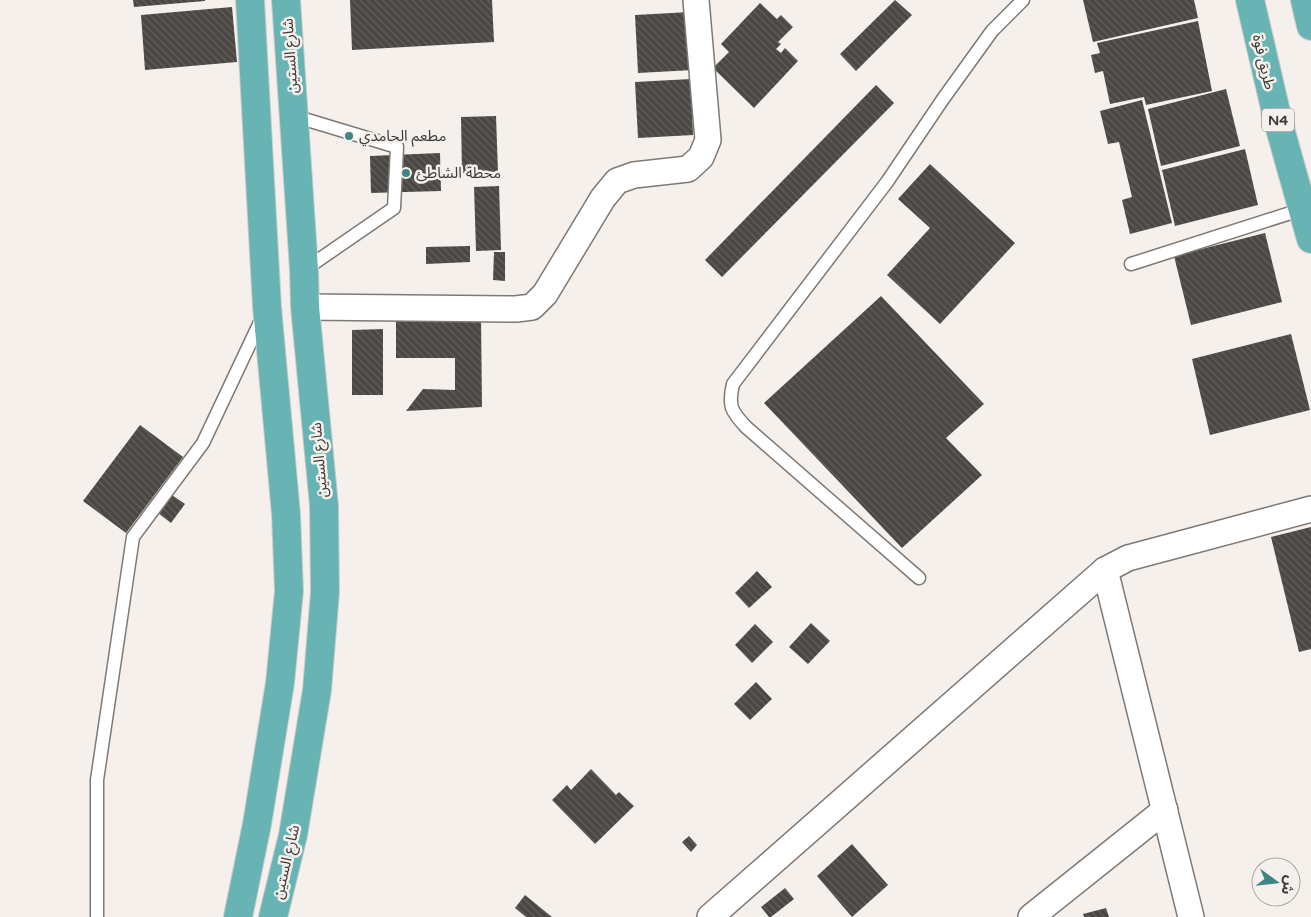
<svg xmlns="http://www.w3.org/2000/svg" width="1311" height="917" viewBox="0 0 1311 917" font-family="'Varela Round','Noto Sans Arabic',sans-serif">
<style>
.building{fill:url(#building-back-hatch)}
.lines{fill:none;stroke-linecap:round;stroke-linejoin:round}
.service-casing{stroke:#7e7975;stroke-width:15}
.minor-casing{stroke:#7e7975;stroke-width:28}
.trunk-casing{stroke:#cccccb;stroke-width:30}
.service{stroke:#fff;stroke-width:12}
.minor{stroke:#fff;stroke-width:25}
.trunk{stroke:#68b4b4;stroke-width:28}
.poi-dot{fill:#3e8686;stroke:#f5f0eb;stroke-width:2}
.labels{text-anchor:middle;stroke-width:5;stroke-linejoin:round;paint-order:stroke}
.shield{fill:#f5f0eb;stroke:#74716e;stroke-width:1}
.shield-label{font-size:14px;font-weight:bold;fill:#3c3a38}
.street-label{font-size:15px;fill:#3c3a38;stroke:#f5f0eb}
.poi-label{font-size:15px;fill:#3c3a38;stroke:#f5f0eb;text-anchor:start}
</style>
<defs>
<pattern id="building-back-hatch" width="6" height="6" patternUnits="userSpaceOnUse" patternTransform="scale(1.25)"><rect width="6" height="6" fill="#4b4743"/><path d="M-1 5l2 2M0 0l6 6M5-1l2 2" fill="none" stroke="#63605d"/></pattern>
</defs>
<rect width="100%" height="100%" fill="#f5f0eb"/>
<!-- building -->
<g class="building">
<path d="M133,0h72v1l-71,6z"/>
<path d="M350,0h142l2,42 -142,8z"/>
<path d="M895,0l17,15 -56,56 -16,-17z"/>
<path d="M1083,0h111l4,18 -105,24z"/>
<path d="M760,3l17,16 4,-4 12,12 -15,15 3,2 -5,5 5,4 4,-5 13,13 -44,47 -41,-40 16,-16 -8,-8z"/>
<path d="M232,7l5,55 -92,8 -4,-55z"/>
<path d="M690,12l3,58 -55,3 -3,-58z"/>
<path d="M1198,21l14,70 -66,14 -2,-8 -34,7 -7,-33 -8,2 -4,-18 9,-2 -3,-10z"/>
<path d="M691,79l2,56 -55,3 -3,-56z"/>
<path d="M876,85l18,18 -172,174 -17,-17z"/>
<path d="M1226,89l14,57 -79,20 -13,-57z"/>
<path d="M1142,100l30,123 -42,11 -8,-34 10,-3 -13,-55 -11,2 -8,-33z"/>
<path d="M496,116l2,56 -36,1 -1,-56z"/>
<path d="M1245,149l13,56 -83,21 -13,-56z"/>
<path d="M440,153l1,38 -70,2 -1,-37z"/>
<path d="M930,164l85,79 -75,81 -53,-49 43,-47 -32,-29z"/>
<path d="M499,186l2,64 -25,1 -2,-64z"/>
<path d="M1265,233l17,69 -91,23 -17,-69z"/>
<path d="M470,246v16l-44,2v-17z"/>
<path d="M494,252h11v29l-12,-1z"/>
<path d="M881,296l103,108 -38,34 36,37 -80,73 -138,-145z"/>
<path d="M396,317h85l1,90 -76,4 17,-22 32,1v-32h-59z"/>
<path d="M383,329v66h-31v-65z"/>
<path d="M1291,334l19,76 -100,25 -18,-76z"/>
<path d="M140,425l43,32 -57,76 -43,-32z"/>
<path d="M172,495l13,9 -14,19 -13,-10z"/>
<path d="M1311,527v122l-12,3 -28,-115z"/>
<path d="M757,571l15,16 -23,21 -14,-15z"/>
<path d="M811,623l19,18 -22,23 -19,-17z"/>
<path d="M755,624l18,18 -21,21 -17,-18z"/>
<path d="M756,682l16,17 -22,21 -16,-16z"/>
<path d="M591,769l25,26 3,-3 15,14 -39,38 -43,-44 15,-15 4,5z"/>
<path d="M689,836l8,9 -6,7 -9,-10z"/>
<path d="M852,844l36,41 -36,32 -35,-41z"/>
<path d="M785,888l9,11 -23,18h-2l-8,-10z"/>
<path d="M525,895l27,22h-26l-11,-9z"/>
<path d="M1106,908l3,9h-25l-1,-3z"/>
</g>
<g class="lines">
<!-- service casing -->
<g class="service-casing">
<g id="service">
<path d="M294,116l103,31 -3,61 -90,62"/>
<path d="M1131,264l172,-55"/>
<path d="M919,578l-173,-151c-15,-16 -18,-21 -13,-43l154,-202 56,-83 49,-68 31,-31"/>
<path d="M97,917v-137l36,-243 70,-94 59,-125"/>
</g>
</g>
<!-- minor casing -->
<g class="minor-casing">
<g id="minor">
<path d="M305,307l211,2 16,-2 13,-13 58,-96 14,-17 17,-6 54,-6 13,-12 7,-17 -12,-140"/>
<path d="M1105,570l86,347"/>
<path d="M710,917l395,-347 23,-12 183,-49"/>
<path d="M1031,917l134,-107"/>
</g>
</g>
<!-- trunk casing -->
<g class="trunk-casing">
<g id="trunk">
<path d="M1250,0l29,125 32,114"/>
<path d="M1305,0l6,26"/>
<path d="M238,917l19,-93 23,-141 9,-92 -3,-77 -19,-207 -17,-307"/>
<path d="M273,917l20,-82 24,-145 8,-98 -1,-86 -19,-199 -1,-37 -18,-270"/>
</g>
</g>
<!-- service -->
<use href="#service" class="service"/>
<!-- minor -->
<use href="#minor" class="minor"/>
<!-- trunk -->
<use href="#trunk" class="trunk"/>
</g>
<!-- markers -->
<g class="poi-dot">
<circle cx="349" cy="136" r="5"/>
<circle cx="406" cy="173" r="5"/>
</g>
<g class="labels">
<!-- shield labels -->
<rect class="shield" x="1262" y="108.5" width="32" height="23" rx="4"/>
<g class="shield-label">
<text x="1278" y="125">N4</text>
</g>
<!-- street labels -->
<g class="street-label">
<text transform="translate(290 56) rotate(-94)" y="5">شارع الستين</text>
<text transform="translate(1264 62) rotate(77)" y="5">طريق فوة</text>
<text transform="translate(319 460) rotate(-95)" y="5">شارع الستين</text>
<text transform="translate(286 862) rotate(-77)" y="5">شارع الستين</text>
</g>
<!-- poi labels -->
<g class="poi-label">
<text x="359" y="141">مطعم الحامدي</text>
<text x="416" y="178">محطة الشاطئ</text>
</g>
</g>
<!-- north arrow -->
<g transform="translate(1276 882) rotate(105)"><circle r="24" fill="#f5f0eb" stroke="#aba7a3"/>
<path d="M0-4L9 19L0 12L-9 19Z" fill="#3e8686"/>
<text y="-8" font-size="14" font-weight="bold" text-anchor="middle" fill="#3c3a38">ش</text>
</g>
</svg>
